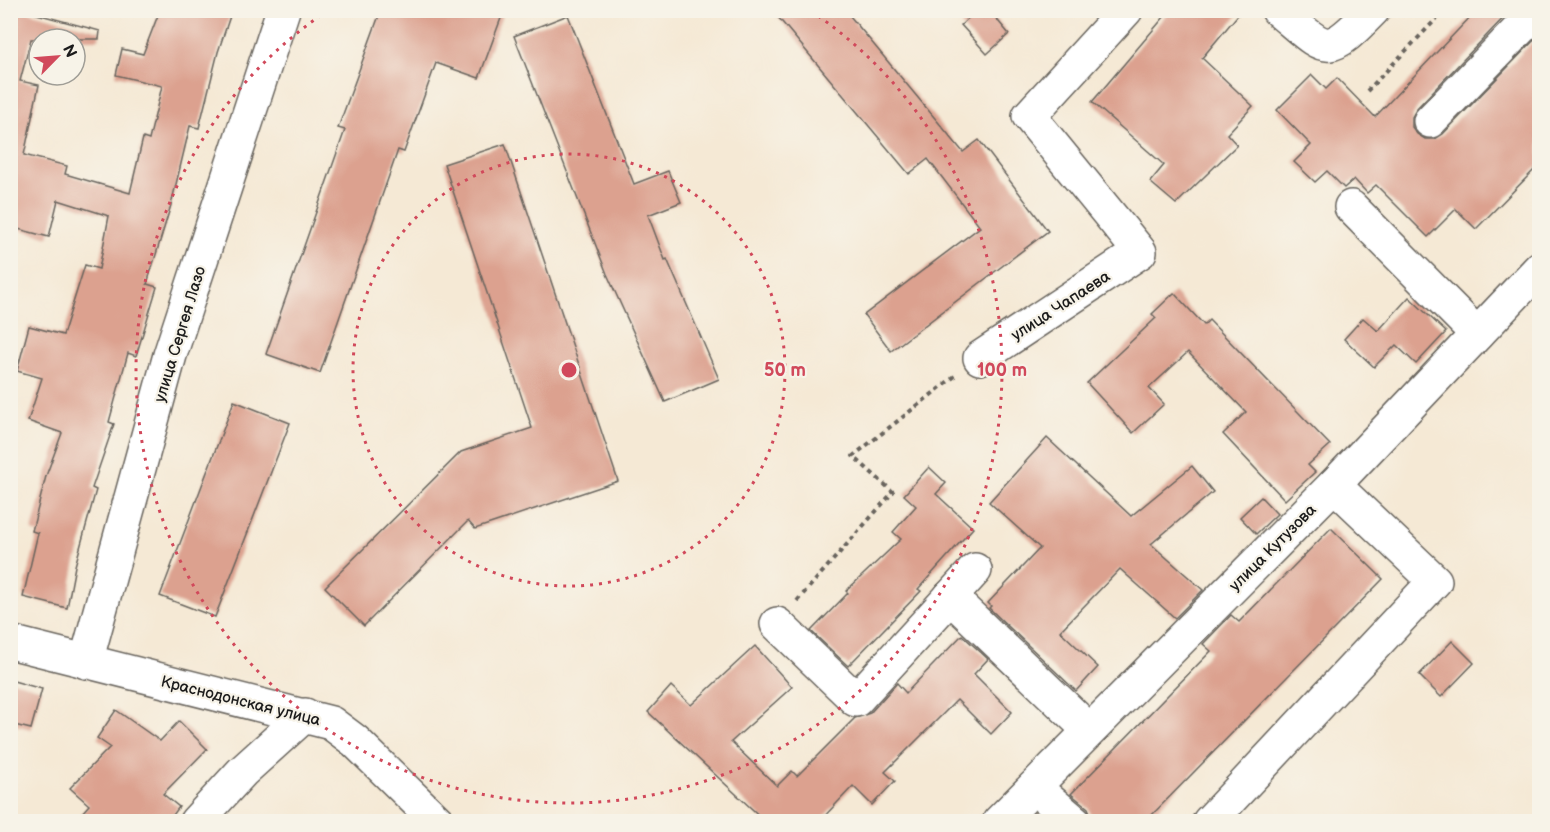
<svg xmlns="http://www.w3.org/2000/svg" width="1550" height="832" viewBox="0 0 1550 832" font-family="'Balsamiq Sans',sans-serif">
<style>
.building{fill:#dca18f}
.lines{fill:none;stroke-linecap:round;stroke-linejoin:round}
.minor-casing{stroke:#68645d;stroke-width:36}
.path{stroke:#68645d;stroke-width:4;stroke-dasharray:4.5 4.5;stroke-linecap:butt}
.minor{stroke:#fff;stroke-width:33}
.ring{fill:none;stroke:#d1495b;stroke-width:3;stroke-dasharray:3 6}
.labels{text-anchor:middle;stroke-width:4.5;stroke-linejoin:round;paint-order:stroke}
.street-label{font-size:16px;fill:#1c1c1c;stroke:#f7f3e8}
.centre{fill:#d1495b;stroke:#f7f3e8;stroke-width:3}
.ring-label{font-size:18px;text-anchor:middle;font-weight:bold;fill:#d1495b;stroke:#f7f3e8;stroke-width:4.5;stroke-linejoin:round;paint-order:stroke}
</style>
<rect width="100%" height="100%" fill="#f7f3e8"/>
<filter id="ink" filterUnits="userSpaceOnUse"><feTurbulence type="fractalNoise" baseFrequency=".0167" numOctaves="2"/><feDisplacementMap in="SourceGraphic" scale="12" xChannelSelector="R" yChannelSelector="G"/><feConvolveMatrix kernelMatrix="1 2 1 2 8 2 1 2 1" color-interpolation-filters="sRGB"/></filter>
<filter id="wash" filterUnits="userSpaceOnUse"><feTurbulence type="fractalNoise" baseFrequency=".008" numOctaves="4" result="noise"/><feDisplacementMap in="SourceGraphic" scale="24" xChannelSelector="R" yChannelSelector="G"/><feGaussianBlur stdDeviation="1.35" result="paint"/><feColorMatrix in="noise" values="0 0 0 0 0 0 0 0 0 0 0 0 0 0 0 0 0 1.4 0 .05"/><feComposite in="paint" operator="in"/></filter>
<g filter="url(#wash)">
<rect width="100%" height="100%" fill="#f5e9d5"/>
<g id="blocks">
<!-- building -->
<g class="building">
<path d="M10,10h12l78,21 -1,8h-68l-11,42 19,4 -15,70 43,11 -2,8 65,19 13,-55 6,2 13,-54 -46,-11 6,-26 21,5 17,-44h72l-14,42 -19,76 -9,-2 -19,79 -24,79 10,3 -21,69 -8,-3 -19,69 5,2 -22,64 4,2 -21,76 -8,42 -44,-11 15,-64 -6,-2 14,-55 16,-43 -34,-12 14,-43 -25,-7 12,-45 34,9 22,-70 14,4 10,-53 -51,-16 -9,37 -39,-10z"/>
<path d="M381,10h123l-25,68 -43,-15 -32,89 -6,-2 -78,223 -54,-19 79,-224 -7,-2z"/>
<path d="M772,10h73l118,142 16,-12 69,91 -157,120 -27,-36 116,-88 -52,-68 -19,15z"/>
<path d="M977,10h12l20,24 -22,20 -26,-29z"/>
<path d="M1170,10h72l-40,48 51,48 -26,28 10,11 -61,59 -26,-22 14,-17 -72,-63z"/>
<path d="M1477,10h34l-94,98 -5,9v10l5,7 8,5h10l8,-5 96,-99v130l-63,64 -20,-20 -28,28 -52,-52 -9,8 -13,-14 -10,9 -17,-17 -12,11 -21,-20 17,-17 -34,-35 35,-35 14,14 11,-11 38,39z"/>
<path d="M568,15l66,169 34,-13 13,31 -33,13 17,45 2,-1 52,120 -54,23 -58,-128 -93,-238z"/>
<path d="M505,144l113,337 -143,48 -7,-8 -104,105 -39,-39 136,-135 71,-24 -88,-264z"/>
<path d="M1174,293l30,32 5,-5 121,125 -22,20 7,7 -30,28 -62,-66 23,-22 -58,-60 -39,36 15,16 -31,29 -46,-50 69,-65 -4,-4z"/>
<path d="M1409,297l37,35 -30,32 -20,-19 -22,22 -30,-28 19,-21 15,13z"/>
<path d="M234,401l56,22 -75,194 -55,-21z"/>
<path d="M1047,438l84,78 61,-50 21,26 -62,52 52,46 -28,28 -55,-49 -60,62 38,36 -22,24 -87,-83 2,-2 -3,-3 52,-55 -51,-46z"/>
<path d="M929,467l17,16 -10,11 37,34 -55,61 3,2 -73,75 -37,-35 37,-38 -2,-2 55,-52 -8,-7 23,-26 -12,-11z"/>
<path d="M1261,497l16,17 -21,20 -16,-17z"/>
<path d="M1331,528l52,51 -238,243h-51l-6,-14 -17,-14 140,-143 -8,-7 28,-29 8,7z"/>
<path d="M962,635l26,24 -14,15 38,38 -21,22 -34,-34 -72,72 10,9 -23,24 -19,-19 -34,36h-53l-118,-110 23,-26 20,19 64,-59 37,41 -61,55 46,44 15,-15 5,5 58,-58 15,-5 27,-30 9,10z"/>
<path d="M1452,641l22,22 -33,34 -22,-22z"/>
<path d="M10,680l32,9 -11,40 -21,-5z"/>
<path d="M116,710l44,31 19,-20 28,28 -44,45 16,13 -11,15h-94l15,-17 -19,-17 40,-41 -13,-9z"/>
</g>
</g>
</g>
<g filter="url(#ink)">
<use href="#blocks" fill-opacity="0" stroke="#68645d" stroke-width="1.5"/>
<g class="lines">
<!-- minor casing -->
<g class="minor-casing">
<g id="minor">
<path d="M1278,10c50,42 47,49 95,0"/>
<path d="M1430,121l108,-111"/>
<path d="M1351,207l126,127"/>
<path d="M980,358l160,-106 -111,-136 97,-106"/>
<path d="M950,597l139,133"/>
<path d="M777,624l79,76 119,-130"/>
<path d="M10,642l321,81 24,18 83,81"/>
<path d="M86,662l84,-307 113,-345"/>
<path d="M1034,787l41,35"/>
<path d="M196,822l46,-50 63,-57"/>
<path d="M999,822l335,-337 206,-217"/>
<path d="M1209,822l226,-241 -101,-96"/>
</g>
</g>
<!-- path -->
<g class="path">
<path d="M1367,91l78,-81"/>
<path d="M797,601l96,-109 -40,-36 102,-80"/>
</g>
<!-- minor -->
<use href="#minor" class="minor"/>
</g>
</g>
<!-- distance rings -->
<g class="ring">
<circle cx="569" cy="370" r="216"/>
<path d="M811 11A433 433 0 1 1 327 11"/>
</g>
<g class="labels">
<!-- street labels -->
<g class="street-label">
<text transform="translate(1060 305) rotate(-33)" y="6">улица Чапаева</text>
<text transform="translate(179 334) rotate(-73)" y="6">улица Сергея Лазо</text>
<text transform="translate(1272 547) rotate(-45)" y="6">улица Кутузова</text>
<text transform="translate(241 700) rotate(14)" y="6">Краснодонская улица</text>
</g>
</g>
<circle cx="569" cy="370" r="9" class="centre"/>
<g class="ring-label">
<text x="785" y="376">50 m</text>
<text x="1002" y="376">100 m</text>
</g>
<!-- margin -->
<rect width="1550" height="832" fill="none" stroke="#f7f3e8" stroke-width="36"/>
<!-- north arrow -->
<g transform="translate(57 57) rotate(65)"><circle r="28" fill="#f7f3e8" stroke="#9f9d96" stroke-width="1.5"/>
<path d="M0-4.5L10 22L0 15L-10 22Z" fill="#d1495b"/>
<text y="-9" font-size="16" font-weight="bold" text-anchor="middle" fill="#1c1c1c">N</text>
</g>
</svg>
